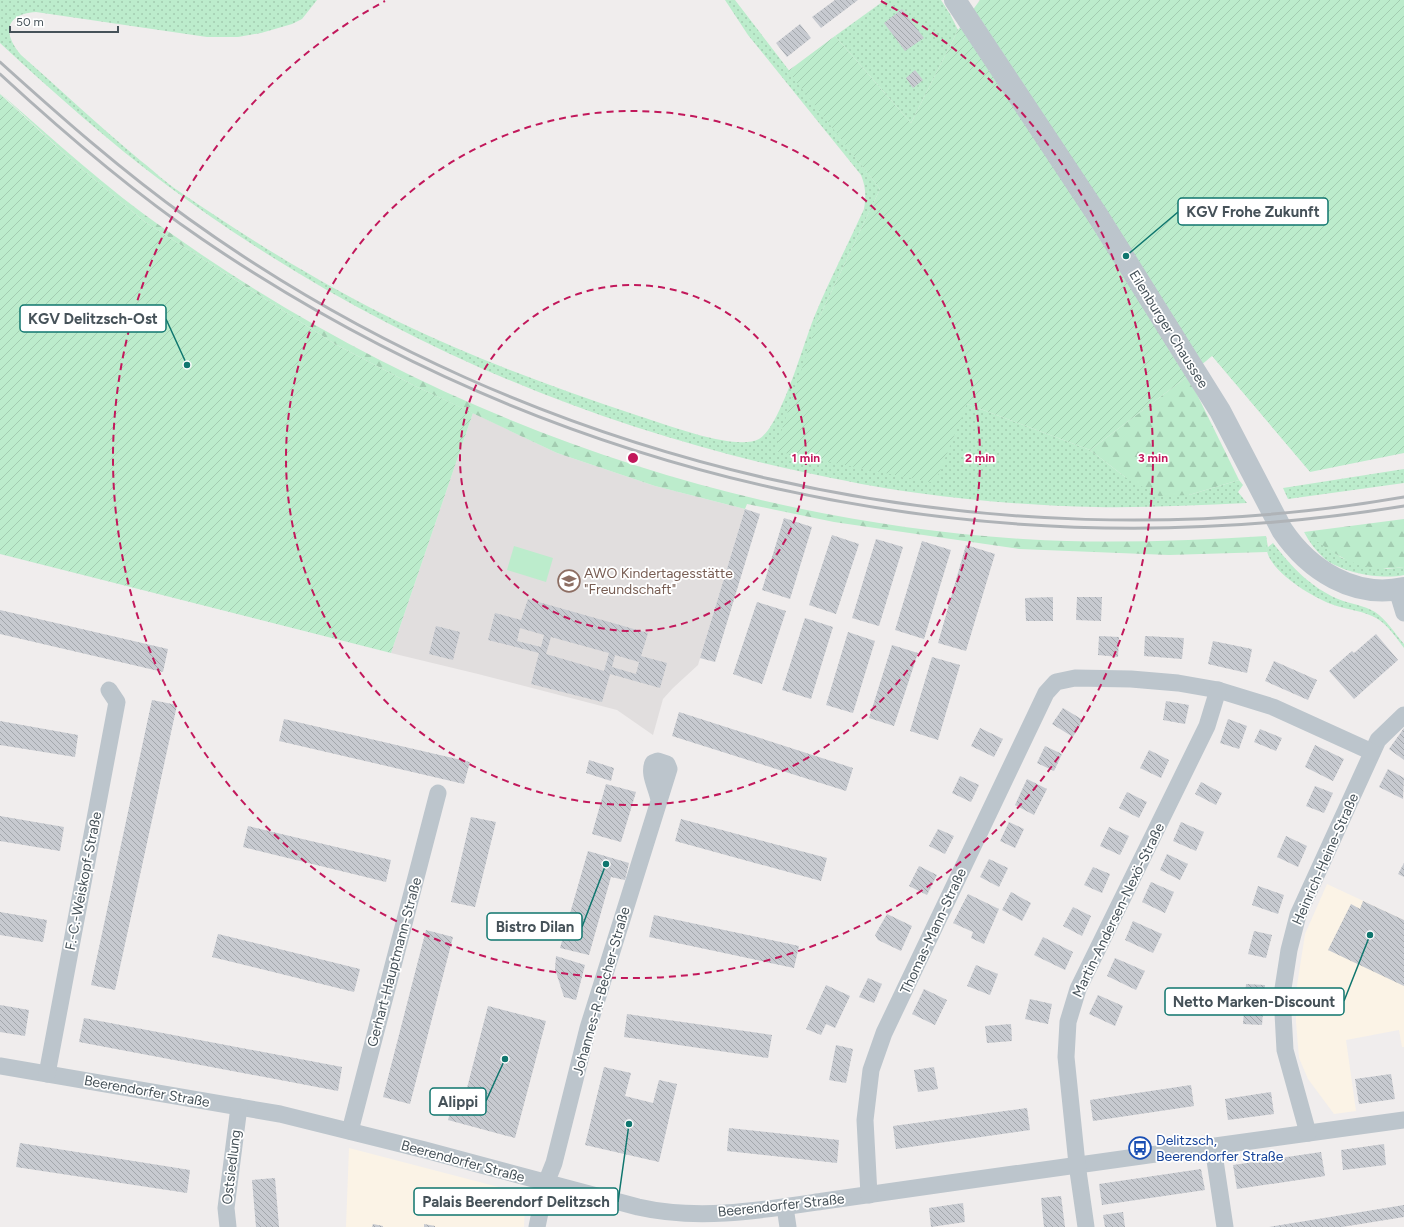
<svg xmlns="http://www.w3.org/2000/svg" width="1404" height="1227" viewBox="0 0 1404 1227" font-family="Figtree,sans-serif">
<style>
.commercial{fill:#fbf3e6}
.education{fill:#e1dede}
.grass{fill:url(#grass-dots)}
.forest{fill:url(#forest-firs)}
.garden{fill:url(#garden-furrows)}
.pitch{fill:#bceccc}
.building{fill:url(#building-back-hatch);fill-rule:evenodd}
.lines{fill:none;stroke-linecap:round;stroke-linejoin:round}
.minor{stroke:#bcc5cc;stroke-width:17}
.tertiary{stroke:#bcc5cc;stroke-width:22}
.rail{stroke:#afb3b7;stroke-width:3}
.ring{fill:none;stroke:#c2185b;stroke-width:2;stroke-dasharray:7 5}
.labels{text-anchor:middle;stroke-width:3.5;stroke-linejoin:round;paint-order:stroke}
.street-label{font-size:14px;fill:#465259;stroke:#fff}
.education-label{font-size:14px;fill:#785e54;stroke:#fff;text-anchor:start}
.transit-label{font-size:14px;fill:#164399;stroke:#fff;text-anchor:start}
.centre{fill:#c2185b;stroke:#fff;stroke-width:2}
.ring-label{font-size:12px;text-anchor:middle;font-weight:bold;fill:#c2185b;stroke:#fff;stroke-width:3.5;stroke-linejoin:round;paint-order:stroke}
.leader{fill:none;stroke:#0f766e;stroke-width:1.5}
.callout-dot{fill:#0f766e;stroke:#fff;stroke-width:1.5}
.callout{fill:#fff;stroke:#0f766e;stroke-width:1.5}
.callout-label{font-size:15px;text-anchor:middle;font-weight:bold;fill:#465259}
</style>
<defs>
<pattern id="grass-dots" width="8" height="8" patternUnits="userSpaceOnUse"><rect width="8" height="8" fill="#bceccc"/><path d="M2 2h.1M6 6h.1" fill="none" stroke="#a3ccb1" stroke-width="1.8" stroke-linecap="round"/></pattern>
<pattern id="forest-firs" width="22" height="20" patternUnits="userSpaceOnUse"><rect width="22" height="20" fill="#bceccc"/><path d="M5 1l3.5 6h-7zM16 11l3.5 6h-7z" fill="#a3ccb1"/></pattern>
<pattern id="garden-furrows" width="10" height="10" patternUnits="userSpaceOnUse"><rect width="10" height="10" fill="#bceccc"/><path d="M-1 1l2-2M0 10L10 0M9 11l2-2" fill="none" stroke="#a3ccb1"/></pattern>
<pattern id="building-back-hatch" width="6" height="6" patternUnits="userSpaceOnUse"><rect width="6" height="6" fill="#c7cad0"/><path d="M-1 5l2 2M0 0l6 6M5-1l2 2" fill="none" stroke="#a3a7ac"/></pattern>
</defs>
<rect width="100%" height="100%" fill="#f0eded"/>
<!-- commercial -->
<g class="commercial">
<path d="M1327,884l77,36v127h-2l-3,-17 -53,10 10,71 -22,3 -26,-35 -9,-21 -3,-36v-30l9,-58z"/>
<path d="M349,1148l173,45 3,12 -1,22h-178z"/>
</g>
<!-- education -->
<path class="education" d="M473,413l84,40 98,33 90,23 -47,156 -25,23 -10,11 -10,36 -36,-25 -139,-36 -87,-21z"/>
<!-- grass -->
<g class="grass">
<path d="M0,0h317l-15,19 -10,5 -31,9 -23,4h-31l-171,-25c-32,2 -33,22 -15,43 40,35 79,72 120,106 13,10 25,22 39,31 70,48 143,93 219,130 76,37 157,66 237,93 26,8 100,37 123,24 22,-12 45,-98 56,-124 15,-36 33,-71 49,-106 2,-12 2,-22 -3,-34l-113,-140 -23,-35h10l145,189 -63,133 150,82 123,46 35,27 64,18 50,-15 4,5 -5,7 9,11c-50,2 -101,5 -151,4 -59,-1 -120,-6 -178,-14 -39,-5 -77,-13 -115,-21 -230,-49 -446,-146 -635,-286 -59,-44 -114,-93 -168,-143z"/>
<path d="M885,0h56l9,14 8,16 -47,93 -76,-87z"/>
<path d="M1404,469v14l-116,16 -5,-11z"/>
<path d="M1304,532l38,26 45,11 17,-2v8c-22,5 -61,-2 -79,-16 -9,-8 -16,-17 -21,-27z"/>
<path d="M1266,536l2,11 5,-4c18,23 37,44 65,56 12,5 26,6 37,13 12,8 20,22 29,32v4c-9,-12 -18,-26 -32,-32 -13,-6 -28,-7 -41,-12 -19,-7 -60,-32 -64,-53 -2,-5 -1,-10 -1,-15z"/>
</g>
<!-- forest -->
<g class="forest">
<path d="M0,93c54,47 107,96 166,137 251,179 549,289 857,309 81,5 162,2 243,-3l1,16 -98,3 -150,-6 -185,-27 -87,-18 -2,5 -90,-23 -98,-33 -142,-67 -80,-42 -190,-122 -75,-63z"/>
<path d="M1188,376l51,104 -50,15 -30,1 -34,-19 -35,-27z"/>
<path d="M1404,519v48c-46,6 -65,-10 -100,-35z"/>
</g>
<!-- garden -->
<g class="garden">
<path d="M980,0h424v453l-94,19 -98,-116 -24,20 -98,74 -123,-46 -32,79 -160,-32 42,-129 63,-133 -92,-118 47,-35 76,87 47,-93z"/>
<path d="M0,94l70,65 75,63 190,122 80,42 58,27 -82,240 -391,-99z"/>
</g>
<!-- pitch -->
<path class="pitch" d="M514,546l39,12 -7,24 -39,-12z"/>
<!-- building -->
<g class="building">
<path d="M835,0h23l-37,28 -9,-11z"/>
<path d="M902,9l22,29 -19,13 -21,-28z"/>
<path d="M800,24l11,14 -24,19 -11,-14z"/>
<path d="M915,70l8,10 -10,8 -7,-10z"/>
<path d="M745,509l15,5 -45,148 -15,-4z"/>
<path d="M784,518l28,9 -22,72 -28,-9z"/>
<path d="M832,535l27,9 -23,70 -27,-9z"/>
<path d="M876,539l27,8 -24,79 -27,-8z"/>
<path d="M922,541l29,9 -27,89 -29,-9z"/>
<path d="M966,545l29,9 -29,97 -28,-8z"/>
<path d="M1053,597v24h-27l-1,-23z"/>
<path d="M1077,597h25l-1,24 -25,-1z"/>
<path d="M528,599l120,34 -7,23 26,7 -7,25 -50,-14 -8,28 -71,-18 8,-31 -51,-13 7,-27 26,7zM520,628l24,7 -3,12 -24,-6zM551,637l58,16 -5,18 -58,-17zM615,655l24,7 -3,12 -24,-7z"/>
<path d="M757,602l29,9 -24,73 -29,-10z"/>
<path d="M0,610l168,39 -5,23 -163,-38z"/>
<path d="M805,618l28,9 -22,72 -29,-9z"/>
<path d="M436,626l24,6 -7,28 -24,-6z"/>
<path d="M848,632l27,9 -22,72 -27,-8z"/>
<path d="M1376,634l22,26 -44,39 -25,-28 23,-20 2,2z"/>
<path d="M1099,636l20,1 -1,20 -20,-2z"/>
<path d="M1145,636l39,2 -2,21 -38,-3z"/>
<path d="M1213,641l39,8 -5,24 -39,-9z"/>
<path d="M892,645l26,8 -24,73 -25,-8z"/>
<path d="M932,657l28,8 -22,75 -28,-9z"/>
<path d="M1274,661l43,19 -9,20 -43,-19z"/>
<path d="M152,700l25,5 -62,285 -24,-5z"/>
<path d="M1166,701l23,4 -4,19 -22,-4z"/>
<path d="M1063,708l20,12 -10,17 -21,-13z"/>
<path d="M679,712l174,56 -7,23 -174,-55z"/>
<path d="M284,719l186,43 -6,22 -185,-43z"/>
<path d="M1228,719l19,7 -8,23 -19,-6z"/>
<path d="M0,721l78,14 -3,22 -75,-12z"/>
<path d="M980,728l23,11 -9,18 -23,-11z"/>
<path d="M1404,728v32l-15,-11z"/>
<path d="M1260,729l22,9 -6,13 -22,-9z"/>
<path d="M1315,745l29,14 -11,22 -28,-14z"/>
<path d="M1045,746l17,8 -8,17 -17,-8z"/>
<path d="M1149,750l20,10 -8,18 -21,-10z"/>
<path d="M589,760l25,8 -3,13 -25,-8z"/>
<path d="M1388,769l16,9 -1,21 -24,-12z"/>
<path d="M960,776l19,9 -8,17 -19,-9z"/>
<path d="M1027,779l20,10 -13,26 -19,-10z"/>
<path d="M1201,782l21,11 -6,12 -21,-11z"/>
<path d="M606,784l30,8 -15,50 -29,-8z"/>
<path d="M1315,786l18,7 -9,20 -18,-7z"/>
<path d="M1127,792l20,10 -8,16 -20,-10z"/>
<path d="M0,816l64,11 -4,24 -60,-10z"/>
<path d="M471,817l25,5 -21,85 -24,-5z"/>
<path d="M681,819l146,39 -6,23 -146,-40z"/>
<path d="M1009,822l15,7 -9,19 -15,-7z"/>
<path d="M1181,822l23,10 -8,19 -23,-10z"/>
<path d="M248,826l143,34 -5,22 -143,-35z"/>
<path d="M1109,827l20,9 -9,19 -20,-9z"/>
<path d="M938,829l16,7 -9,18 -16,-8z"/>
<path d="M1286,836l21,10 -9,21 -21,-10z"/>
<path d="M588,851l41,12 -4,17 -14,-3 -22,78 -29,-7z"/>
<path d="M1167,854l21,10 -8,16 -20,-10z"/>
<path d="M989,859l19,9 -9,19 -19,-10z"/>
<path d="M1404,863v14l-6,-3z"/>
<path d="M919,866l18,9 -10,20 -18,-9z"/>
<path d="M1093,867l17,7 -8,19 -18,-8z"/>
<path d="M1151,882l23,10 -9,21 -23,-11z"/>
<path d="M1258,886l26,9 -6,19 -26,-9z"/>
<path d="M1011,892l20,11 -9,18 -20,-11z"/>
<path d="M968,894l31,15 -15,35 -13,-6 2,-6 -20,-9z"/>
<path d="M1363,901l41,19v66l-76,-36 23,-46 9,5z"/>
<path d="M1073,907l18,9 -9,20 -19,-10z"/>
<path d="M0,912l47,8 -4,22 -43,-7z"/>
<path d="M887,914l25,12 -11,25 -23,-11 -3,-5z"/>
<path d="M654,915l145,31 -5,22 -145,-31z"/>
<path d="M1133,921l29,13 -9,19 -28,-13z"/>
<path d="M426,930l27,7 -43,167 -27,-7z"/>
<path d="M1254,931l18,4 -6,23 -18,-4z"/>
<path d="M218,934l142,35 -6,23 -142,-35z"/>
<path d="M1043,937l30,15 -8,18 -31,-15z"/>
<path d="M556,956l29,9 -9,35 -12,-3 -9,-28z"/>
<path d="M1115,958l30,13 -9,19 -29,-14z"/>
<path d="M976,965l22,9 -8,21 -23,-9z"/>
<path d="M868,978l14,6 -8,19 -15,-6z"/>
<path d="M1246,984l19,1 -3,40 -19,-1z"/>
<path d="M826,985l24,11 -15,32 -9,-4 -5,11 -15,-6z"/>
<path d="M924,989l23,11 -12,25 -23,-11z"/>
<path d="M1098,995l25,11 -8,20 -26,-12z"/>
<path d="M1030,999l22,5 -4,20 -23,-5z"/>
<path d="M0,1005l29,5 -4,26 -25,-4z"/>
<path d="M488,1006l58,15 -31,117 -67,-18 8,-31 10,3z"/>
<path d="M627,1014l145,21 -4,23 -144,-21z"/>
<path d="M84,1018l258,49 -4,24 -259,-49z"/>
<path d="M1011,1024l1,17 -25,2 -2,-17z"/>
<path d="M836,1045l17,4 -7,34 -17,-3z"/>
<path d="M604,1067l27,6 -6,23 28,7 6,-23 18,4 -18,78 -74,-17z"/>
<path d="M934,1067l4,22 -20,3 -4,-22z"/>
<path d="M1391,1074l4,25 -36,5 -4,-25z"/>
<path d="M1191,1085l3,21 -101,15 -3,-21z"/>
<path d="M1271,1092l3,22 -46,6 -3,-21z"/>
<path d="M1027,1108l3,22 -134,19 -3,-23z"/>
<path d="M729,1128l110,12 -2,23 -110,-12z"/>
<path d="M20,1143l170,27 -3,23 -171,-26z"/>
<path d="M1384,1144l2,21 -43,5 -2,-20z"/>
<path d="M1321,1152l4,24 -88,13 -4,-24z"/>
<path d="M1201,1169l4,21 -103,15 -3,-21z"/>
<path d="M275,1178l4,49h-23l-4,-47z"/>
<path d="M1061,1196l4,31h-21l-3,-29z"/>
<path d="M963,1203l2,19 -34,5 -2,-19z"/>
<path d="M1404,1205v12l-62,10h-73z"/>
<path d="M1123,1212l2,15h-20l-2,-12z"/>
<path d="M373,1224l10,2v1h-11z"/>
<path d="M424,1224l11,2v1h-11z"/>
</g>
<g class="lines">
<!-- minor -->
<g class="minor">
<path d="M1397,590l7,23"/>
<path d="M0,1066l280,48 145,36 213,57c61,14 125,3 186,-6 42,-6 84,-12 126,-18 151,-22 303,-42 454,-63"/>
<path d="M47,1074l70,-372 -8,-12"/>
<path d="M350,1131l88,-338"/>
<path d="M1308,1133l-23,-83 -3,-55 7,-45 9,-35 80,-175 26,-25"/>
<path d="M1213,1147l12,80"/>
<path d="M869,1195l-4,-75 6,-50 13,-37 162,-340 10,-11 19,-4 56,1 47,4 40,7 55,17 99,45"/>
<path d="M785,1207l3,20"/>
<path d="M228,1227l-2,-19 13,-101"/>
<path d="M537,1227l9,-44 8,-20 34,-135 81,-259 -2,-5 -9,-3 -5,2c-5,11 4,25 6,37"/>
<path d="M1086,1227l-9,-63 -11,-107 2,-35 10,-33 129,-263 11,-36"/>
</g>
<!-- tertiary -->
<path class="tertiary" d="M955,0l143,216 122,195 62,119c27,40 72,69 122,58"/>
<!-- rail -->
<g class="rail">
<path d="M0,62c61,55 122,109 189,157 346,249 795,351 1215,278"/>
<path d="M0,74c64,59 130,116 202,165 354,241 779,336 1202,267"/>
</g>
</g>
<!-- distance rings -->
<g class="ring">
<circle cx="633" cy="458" r="173"/>
<circle cx="633" cy="458" r="347"/>
<path d="M881 1A520 520 0 1 1 385 1"/>
</g>
<!-- icons -->
<defs>
<g id="school-ring" transform="scale(1.15)"><circle r="9.5" fill="#fff" stroke="#8d6e63" stroke-width="1.5"/><path d="M0-5L7-2L0 1L-7-2ZM-4 1L0 2.5L4 1V4Q0 6-4 4Z" fill="#8d6e63"/></g>
<g id="bus-ring" transform="scale(1.15)"><circle r="9.5" fill="#fff" stroke="#1a4fb4" stroke-width="1.5"/><path d="M-5-6H5V4H4V6H2V4H-2V6H-4V4H-5ZM-3.5-4V0h7V-4ZM-3.5 1.2v1.5H-2V1.2ZM2 1.2v1.5H3.5V1.2Z" fill="#1a4fb4"/></g>
</defs>
<g fill-rule="evenodd">
<use href="#school-ring" x="569" y="581"/>
<use href="#bus-ring" x="1140" y="1148"/>
</g>
<g class="labels">
<!-- street labels -->
<g class="street-label">
<text transform="translate(1169 329) rotate(58)" y="5">Eilenburger Chaussee</text>
<text transform="translate(1325 859) rotate(-66)" y="5">Heinrich-Heine-Straße</text>
<text transform="translate(83 881) rotate(-79)" y="5">F.-C.-Weiskopf-Straße</text>
<text transform="translate(1118 910) rotate(-64)" y="5">Martin-Andersen-Nexö-Straße</text>
<text transform="translate(933 931) rotate(-65)" y="5">Thomas-Mann-Straße</text>
<text transform="translate(394 962) rotate(-75)" y="5">Gerhart-Hauptmann-Straße</text>
<text transform="translate(601 991) rotate(-74)" y="5">Johannes-R.-Becher-Straße</text>
<text transform="translate(147 1091) rotate(10)" y="5">Beerendorfer Straße</text>
<text transform="translate(463 1161) rotate(15)" y="5">Beerendorfer Straße</text>
<text transform="translate(231 1167) rotate(-83)" y="5">Ostsiedlung</text>
<text transform="translate(781 1205) rotate(-6)" y="5">Beerendorfer Straße</text>
</g>
<!-- education labels -->
<g class="education-label">
<text x="584" y="578">AWO Kindertagesstätte<tspan x="584" dy="16">"Freundschaft"</tspan></text>
</g>
<!-- transit labels -->
<g class="transit-label">
<text x="1156" y="1145">Delitzsch,<tspan x="1156" dy="16">Beerendorfer Straße</tspan></text>
</g>
</g>
<circle cx="633" cy="458" r="6" class="centre"/>
<g class="ring-label">
<text x="806" y="462">1 min</text>
<text x="980" y="462">2 min</text>
<text x="1153" y="462">3 min</text>
</g>
<!-- callouts -->
<path class="leader" d="M1126 256L1178 212M187 365L166 319M606 864L582 927M1370 935L1344 1001M505 1059L486 1101M629 1124L618 1202"/>
<g class="callout-dot">
<circle cx="1126" cy="256" r="4"/>
<circle cx="187" cy="365" r="4"/>
<circle cx="606" cy="864" r="4"/>
<circle cx="1370" cy="935" r="4"/>
<circle cx="505" cy="1059" r="4"/>
<circle cx="629" cy="1124" r="4"/>
</g>
<g class="callout">
<rect x="1178" y="198" width="150" height="27" rx="4"/>
<rect x="20" y="305" width="146" height="27" rx="4"/>
<rect x="487" y="913" width="95" height="27" rx="4"/>
<rect x="1165" y="988" width="179" height="27" rx="4"/>
<rect x="430" y="1088" width="56" height="27" rx="4"/>
<rect x="414" y="1188" width="204" height="27" rx="4"/>
</g>
<g class="callout-label">
<text x="1253" y="217">KGV Frohe Zukunft</text>
<text x="93" y="324">KGV Delitzsch-Ost</text>
<text x="535" y="932">Bistro Dilan</text>
<text x="1254" y="1007">Netto Marken-Discount</text>
<text x="458" y="1107">Alippi</text>
<text x="516" y="1207">Palais Beerendorf Delitzsch</text>
</g>
<!-- scale -->
<path d="M10 26v6h108v-6" fill="none" stroke="#465259" stroke-width="2"/>
<text x="16" y="26" font-size="12" fill="#465259" stroke="#ffffff" stroke-width="3" paint-order="stroke">50 m</text>
</svg>
